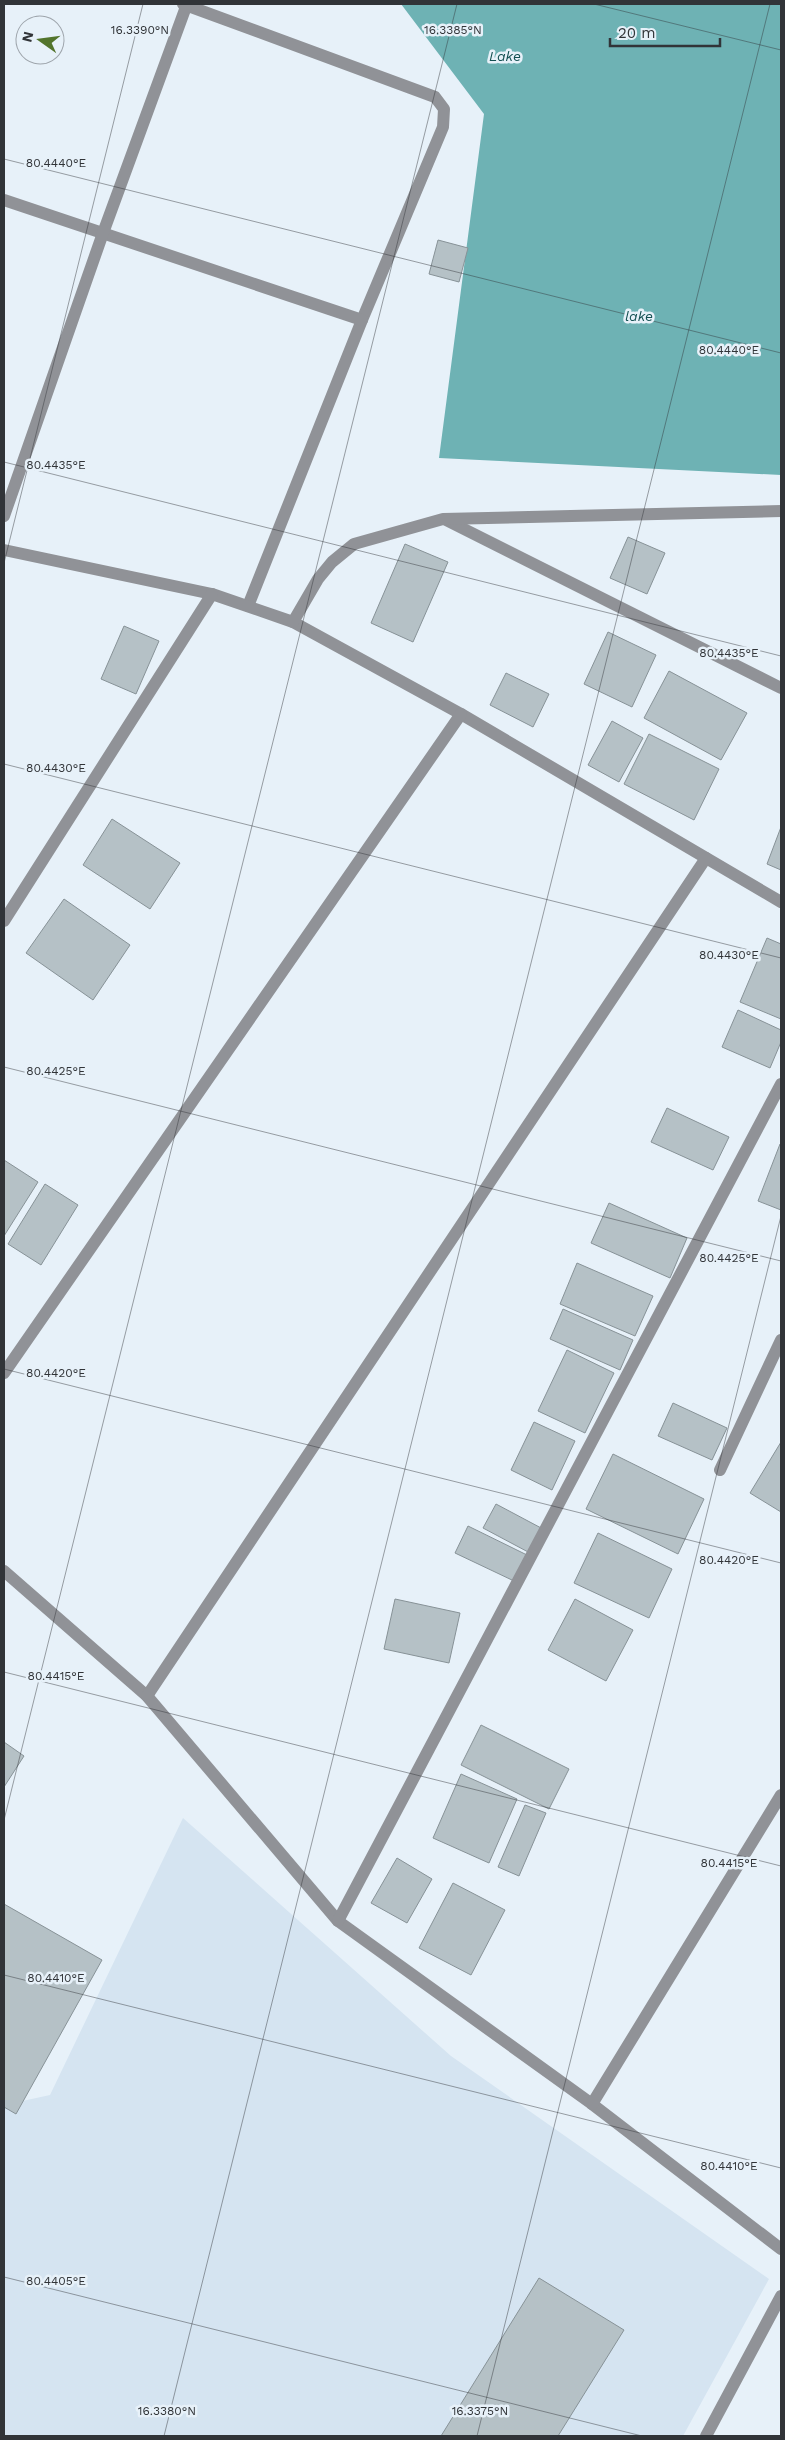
<svg xmlns="http://www.w3.org/2000/svg" width="785" height="2440" viewBox="0 0 785 2440" font-family="'Work Sans',sans-serif">
<style>
.built{fill:#d5e4f1}
.water{fill:#6eb2b4}
.building{fill:#b5c1c6;stroke:#879297}
.lines{fill:none;stroke-linecap:round;stroke-linejoin:round}
.minor{stroke:#909297;stroke-width:12}
.ticks{fill:none;stroke:#313438;stroke-width:1;stroke-opacity:0.45}
.labels{text-anchor:middle;stroke-width:5;stroke-linejoin:round;paint-order:stroke}
.water-label{font-size:14px;font-style:italic;fill:#124f51;stroke:#e7f1f9}
.ticks-label{font-size:12px;text-anchor:middle;fill:#313438;stroke:#e7f1f9;stroke-width:5;stroke-linejoin:round;paint-order:stroke}
</style>
<rect width="100%" height="100%" fill="#e7f1f9"/>
<!-- built -->
<path class="built" d="M183,1818l268,238 318,223 -86,157h-679v-331l46,-10z"/>
<!-- water -->
<path class="water" d="M401,4h380v471l-342,-17 45,-344z"/>
<!-- building -->
<g class="building">
<path d="M438,240l30,8 -9,34 -30,-8z"/>
<path d="M628,537l37,16 -18,41 -37,-16z"/>
<path d="M405,544l43,18 -35,80 -42,-19z"/>
<path d="M124,626l35,15 -23,53 -35,-15z"/>
<path d="M608,632l48,23 -24,52 -48,-23z"/>
<path d="M669,671l78,42 -26,47 -77,-42z"/>
<path d="M506,673l43,21 -16,33 -43,-22z"/>
<path d="M612,721l31,17 -24,44 -31,-17z"/>
<path d="M649,734l70,35 -25,51 -70,-36z"/>
<path d="M112,819l68,44 -30,46 -67,-44z"/>
<path d="M781,827v43l-14,-6z"/>
<path d="M64,899l66,46 -37,55 -67,-47z"/>
<path d="M767,938l14,6v75l-41,-17z"/>
<path d="M738,1010l43,20v12l-11,26 -48,-21z"/>
<path d="M667,1108l62,29 -16,33 -62,-28z"/>
<path d="M780,1144l1,1v65l-23,-9z"/>
<path d="M4,1160l34,22 -34,54z"/>
<path d="M45,1184l33,21 -37,60 -33,-21z"/>
<path d="M609,1203l78,35 -17,40 -79,-35z"/>
<path d="M577,1263l76,33 -18,40 -75,-32z"/>
<path d="M563,1309l70,31 -13,30 -70,-31z"/>
<path d="M567,1350l47,23 -29,60 -47,-22z"/>
<path d="M673,1403l54,25 -15,32 -54,-24z"/>
<path d="M534,1422l41,19 -23,49 -41,-20z"/>
<path d="M781,1442v70l-31,-19z"/>
<path d="M613,1454l91,45 -26,55 -92,-45z"/>
<path d="M496,1504l47,25 -13,24 -47,-25z"/>
<path d="M468,1526l59,29 -13,26 -59,-28z"/>
<path d="M598,1533l74,36 -23,49 -75,-35z"/>
<path d="M395,1599l65,14 -11,50 -65,-14z"/>
<path d="M575,1599l58,31 -27,51 -58,-31z"/>
<path d="M481,1725l88,44 -20,40 -88,-44z"/>
<path d="M4,1742l20,14 -20,31z"/>
<path d="M461,1774l56,25 -28,64 -56,-25z"/>
<path d="M525,1805l21,8 -27,63 -21,-9z"/>
<path d="M397,1858l35,21 -25,44 -36,-20z"/>
<path d="M453,1883l52,27 -34,65 -52,-27z"/>
<path d="M4,1904l98,56 -86,154 -12,-7z"/>
<path d="M539,2278l85,52 -66,106h-117z"/>
</g>
<g class="lines">
<!-- minor -->
<g class="minor">
<path d="M183,4l252,93 9,12 -1,18 -81,193 -114,286"/>
<path d="M4,200l358,120"/>
<path d="M4,516l99,-283 84,-229"/>
<path d="M446,520l335,168"/>
<path d="M4,550l208,44 81,28 168,92 320,188"/>
<path d="M293,622l25,-43 14,-17 22,-18 89,-25 338,-8"/>
<path d="M4,921l208,-327"/>
<path d="M4,1373l457,-659"/>
<path d="M720,1470l61,-130"/>
<path d="M4,1571l143,125 191,225 254,183 189,145"/>
<path d="M147,1696l559,-838"/>
<path d="M338,1921l443,-837"/>
<path d="M592,2104l189,-309"/>
<path d="M706,2436l75,-140"/>
</g>
</g>
<!-- ticks -->
<path class="ticks" d="M594,4l187,46M4,159l777,194M4,462l777,194M4,563l139,-559M4,764l777,194M4,1067l777,194M4,1369l777,194M4,1672l777,194M4,1820l453,-1816M4,1975l777,193M4,2277l638,159M164,2436l606,-2432M477,2436l304,-1220"/>
<g class="labels">
<!-- water labels -->
<g class="water-label">
<text x="505" y="61">Lake</text>
<text x="639" y="321">lake</text>
</g>
</g>
<g class="ticks-label">
<text x="140" y="34">16.3390°N</text>
<text x="453" y="34">16.3385°N</text>
<text x="56" y="167">80.4440°E</text>
<text x="729" y="354">80.4440°E</text>
<text x="56" y="469">80.4435°E</text>
<text x="729" y="657">80.4435°E</text>
<text x="56" y="772">80.4430°E</text>
<text x="729" y="959">80.4430°E</text>
<text x="56" y="1075">80.4425°E</text>
<text x="729" y="1262">80.4425°E</text>
<text x="56" y="1377">80.4420°E</text>
<text x="729" y="1564">80.4420°E</text>
<text x="56" y="1680">80.4415°E</text>
<text x="729" y="1867">80.4415°E</text>
<text x="56" y="1982">80.4410°E</text>
<text x="729" y="2170">80.4410°E</text>
<text x="56" y="2285">80.4405°E</text>
<text x="167" y="2415">16.3380°N</text>
<text x="480" y="2415">16.3375°N</text>
</g>
<!-- border -->
<rect width="785" height="2440" fill="none" stroke="#313438" stroke-width="10"/>
<!-- north arrow -->
<g transform="translate(40 40) rotate(284)"><circle r="24" fill="#e7f1f9" stroke="#9ea5ac"/>
<path d="M0-4L9 19L0 12L-9 19Z" fill="#52742c"/>
<text y="-8" font-size="14" font-weight="bold" text-anchor="middle" fill="#313438">N</text>
</g>
<!-- scale -->
<path d="M610 38v8h110v-8" fill="none" stroke="#313438" stroke-width="2.5"/>
<text x="618" y="38" font-size="15" fill="#313438" stroke="#e7f1f9" stroke-width="4" paint-order="stroke">20 m</text>
</svg>
